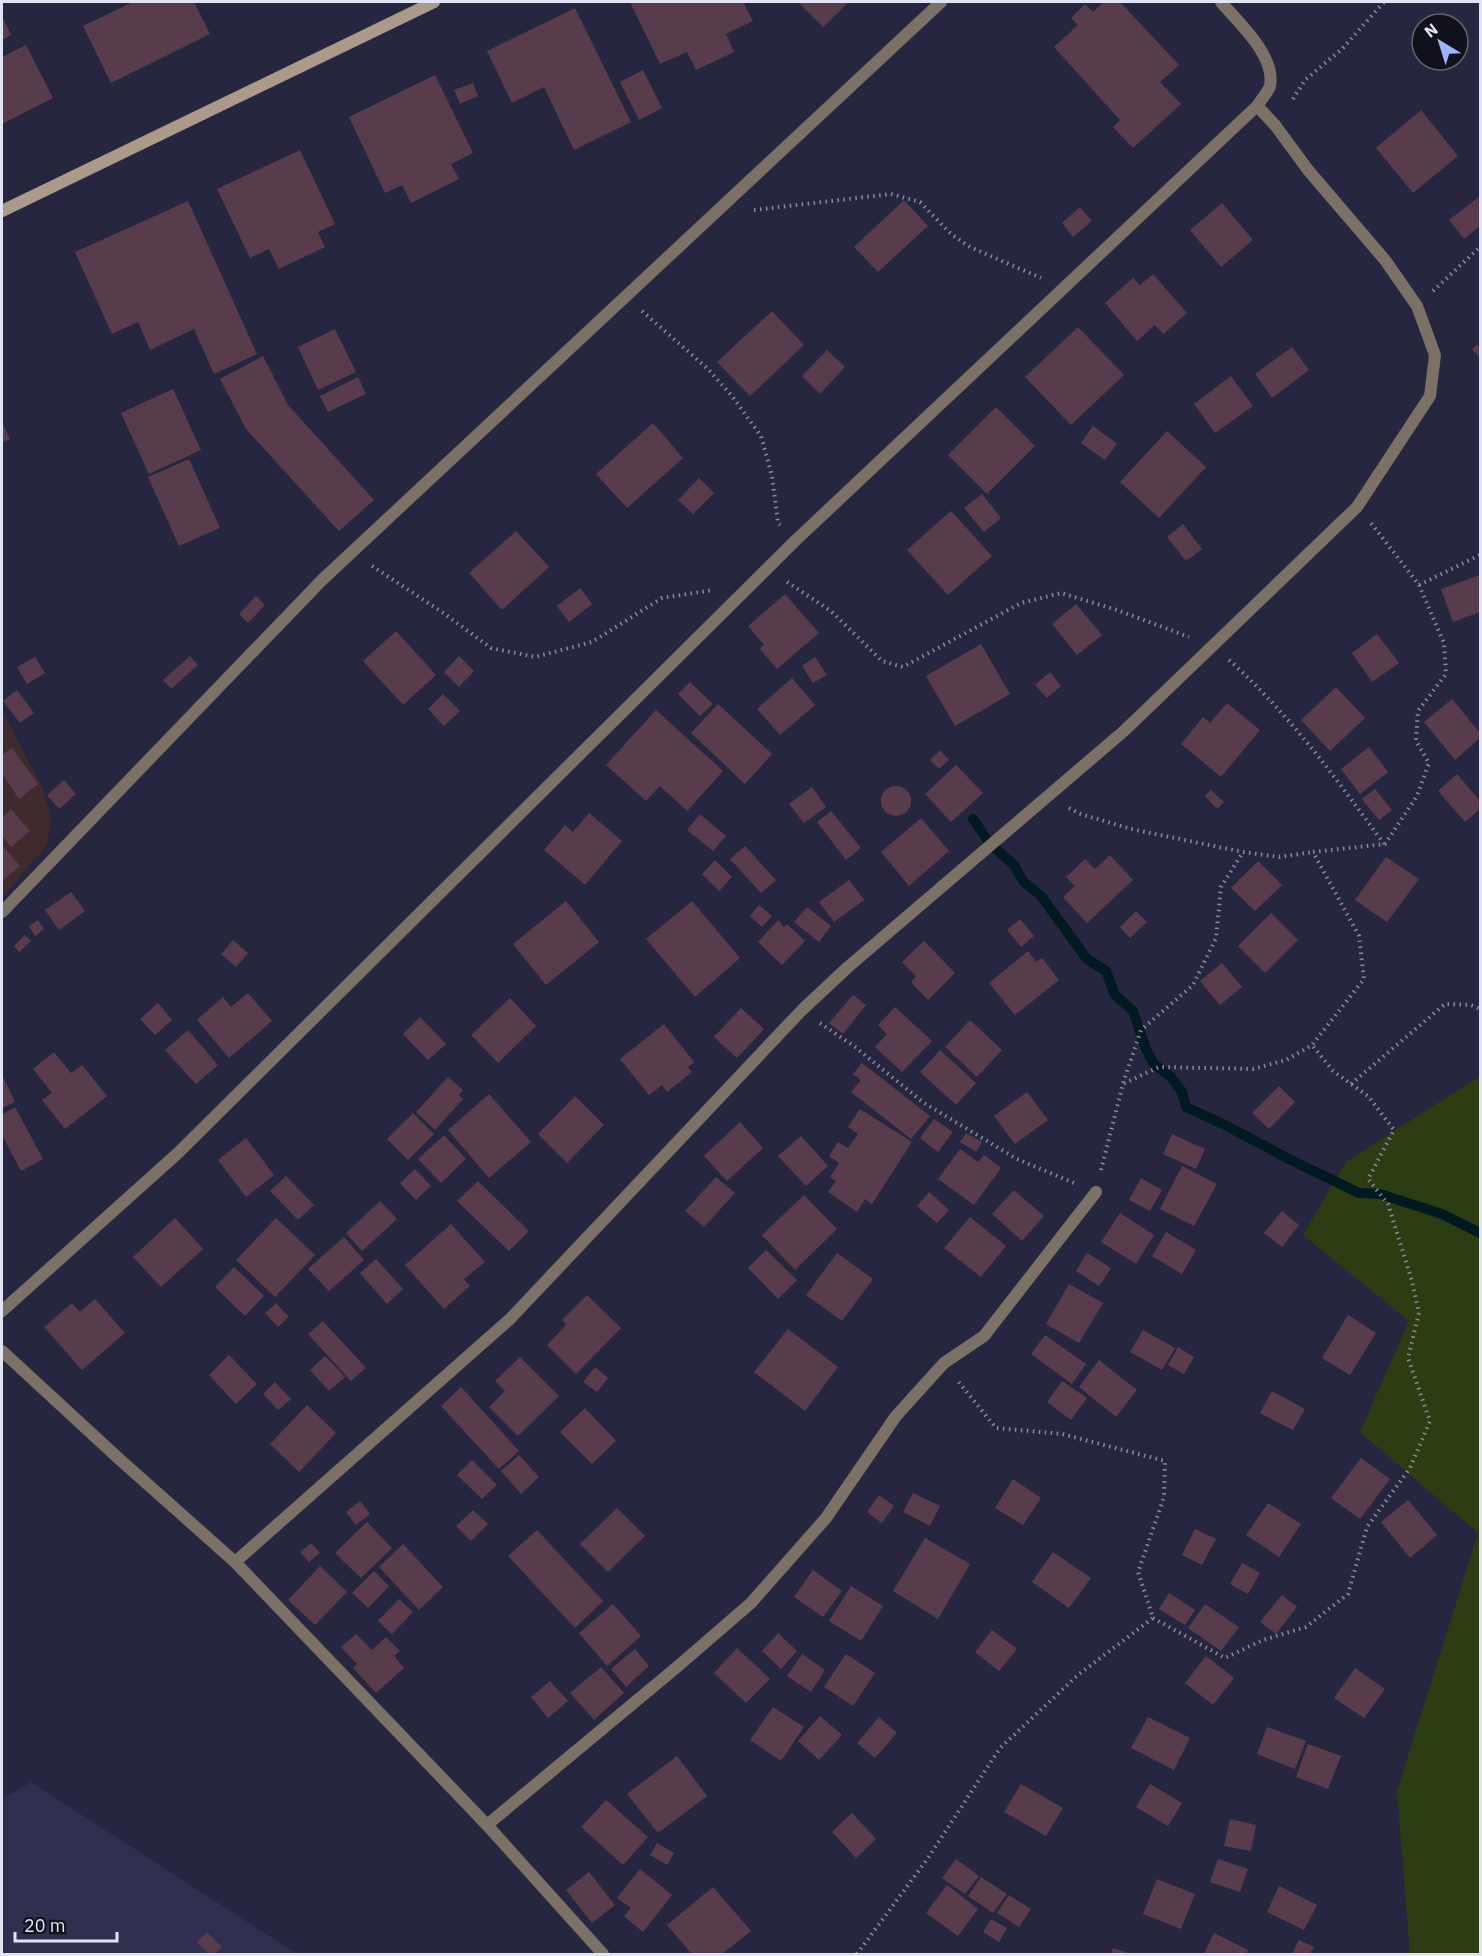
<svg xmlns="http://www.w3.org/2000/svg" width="1482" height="1956" viewBox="0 0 1482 1956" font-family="'IBM Plex Sans',sans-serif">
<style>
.commercial{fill:#3f2b2d}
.built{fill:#302f4f}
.green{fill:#2c3d13}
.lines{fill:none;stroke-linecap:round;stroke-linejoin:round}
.stream{stroke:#011920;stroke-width:10}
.building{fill:#593c4b}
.path{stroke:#8b8ba0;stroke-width:4;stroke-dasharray:1.5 4.5;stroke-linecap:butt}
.street{stroke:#7c7167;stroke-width:12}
.secondary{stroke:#ab9a89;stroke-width:12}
</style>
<rect width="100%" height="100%" fill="#272640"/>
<!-- commercial -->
<path class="commercial" d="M2,710l41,79 8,30 -4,26 -45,52z"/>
<!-- built -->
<path class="built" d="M31,1782l266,172h-295v-155z"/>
<!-- green -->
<path class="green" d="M1480,1076v878h-70l-13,-163 81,-258 -118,-101 49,-111 -106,-86 43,-73z"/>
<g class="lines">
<!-- stream -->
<path class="stream" d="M973,819l17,25 24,21 9,16 18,15 46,63 19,12 9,24 18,16 13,38 8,15 17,13 11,15 4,15 39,18 62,33 72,35 21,1 62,20 38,19"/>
</g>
<!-- building -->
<g class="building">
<path d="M133,2h61l16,32 -99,49 -28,-57z"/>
<path d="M630,2h113l10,19 -27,13 8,18 -38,18 -9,-18 -27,12z"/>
<path d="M798,2h51l-26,25z"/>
<path d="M1104,2h16l59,63 -19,17 21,22 -48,44 -20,-21 7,-7 -66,-73 24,-22 -7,-7 14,-14 8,8z"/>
<path d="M575,8l56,114 -57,28 -30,-63 -32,16 -25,-52z"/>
<path d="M2,16l9,19 -9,5z"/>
<path d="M26,45l27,53 -51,26v-67z"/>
<path d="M643,70l19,38 -23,12 -19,-38z"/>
<path d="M435,75l38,78 -22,11 8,15 -48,24 -9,-18 -17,8 -36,-76z"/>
<path d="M473,83l5,13 -18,8 -6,-14z"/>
<path d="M1421,110l37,46 -45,37 -37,-45z"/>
<path d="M300,150l35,74 -17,8 7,15 -46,22 -10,-20 -19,9 -33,-69z"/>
<path d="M1480,196v30l-16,13 -15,-19z"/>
<path d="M904,200l24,26 -50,46 -24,-25z"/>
<path d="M188,201l69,153 -43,20 -20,-45 -44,21 -12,-28 -26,12 -37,-82z"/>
<path d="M1222,203l31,37 -32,27 -31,-37z"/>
<path d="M1080,207l12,14 -19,16 -11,-14z"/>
<path d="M1153,274l34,39 -24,21 -8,-9 -18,16 -32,-38 28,-25 7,7z"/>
<path d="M772,311l32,34 -54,51 -33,-34z"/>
<path d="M1078,327l46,48 -53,50 -46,-48z"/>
<path d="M335,329l21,43 -38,18 -20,-43z"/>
<path d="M1477,344l3,4v9l-8,-7z"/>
<path d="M1292,347l17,23 -37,28 -17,-24z"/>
<path d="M827,350l18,17 -25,27 -18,-18z"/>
<path d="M263,356l25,49 86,95 -35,31 -93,-102 -26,-50z"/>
<path d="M1231,376l22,30 -38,27 -21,-29z"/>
<path d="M358,377l8,17 -38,18 -8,-16z"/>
<path d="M173,389l28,61 -52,24 -28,-61z"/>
<path d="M996,407l39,39 -48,48 -39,-39z"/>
<path d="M2,422l8,17 -8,4z"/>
<path d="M653,423l30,35 -56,50 -31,-34z"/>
<path d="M1093,426l24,18 -12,16 -24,-17z"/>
<path d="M1167,431l39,36 -47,51 -39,-36z"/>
<path d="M189,459l31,69 -41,18 -31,-69z"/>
<path d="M699,478l15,15 -21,21 -15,-14z"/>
<path d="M982,494l19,24 -17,14 -20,-24z"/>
<path d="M951,511l41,45 -44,39 -41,-45z"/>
<path d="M1183,524l19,25 -16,12 -19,-24z"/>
<path d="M516,531l33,36 -47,43 -33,-37z"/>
<path d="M1480,575v37l-27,10 -12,-33z"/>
<path d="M580,588l12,16 -23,18 -12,-16z"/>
<path d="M785,594l34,39 -42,36 -17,-20 4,-4 -16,-19z"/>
<path d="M256,596l9,9 -17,18 -9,-9z"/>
<path d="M1076,604l26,31 -25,20 -25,-31z"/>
<path d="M396,631l40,44 -33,30 -40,-44z"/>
<path d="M1377,634l22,29 -27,19 -20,-29z"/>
<path d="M981,644l29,50 -55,32 -29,-50z"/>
<path d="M190,656l8,9 -27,24 -8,-9z"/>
<path d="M459,656l15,15 -15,16 -15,-15z"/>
<path d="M35,657l10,16 -18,11 -10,-17z"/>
<path d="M815,657l12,18 -14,8 -11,-17z"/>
<path d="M1050,672l11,14 -14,12 -12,-13z"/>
<path d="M792,678l23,27 -35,30 -23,-26z"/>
<path d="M690,682l23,22 -13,12 -22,-22z"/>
<path d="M1336,687l29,31 -35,33 -29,-31z"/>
<path d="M17,690l17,23 -14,10 -17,-22z"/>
<path d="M443,694l17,17 -16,15 -16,-17z"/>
<path d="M1452,699l28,34v5l-25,22 -31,-38z"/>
<path d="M1227,703l33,27 -39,47 -40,-33 22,-27 7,6z"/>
<path d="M718,704l54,50 -27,30 -54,-51z"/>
<path d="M656,710l67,61 -36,40 -27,-25 -14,15 -40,-36z"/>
<path d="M1369,747l19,25 -28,22 -19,-25z"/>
<path d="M12,748l26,36 -19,15 -17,-26v-18z"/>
<path d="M940,750l9,10 -10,9 -9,-9z"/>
<path d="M956,765l27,28 -32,29 -26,-28z"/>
<path d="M1457,774l23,27v8l-15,13 -27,-31z"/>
<path d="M64,780l12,14 -17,15 -12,-14z"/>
<circle cx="896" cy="801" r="15"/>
<path d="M812,787l14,20 -22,16 -15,-19z"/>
<path d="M1375,789l17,21 -13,10 -17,-21z"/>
<path d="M1211,790l13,12 -7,7 -12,-13z"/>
<path d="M11,809l19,22 -19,16 -9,-11v-18z"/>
<path d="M831,811l30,37 -15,12 -29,-38z"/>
<path d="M589,813l33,28 -37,44 -41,-35 21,-25 8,7z"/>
<path d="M700,814l26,22 -13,15 -26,-21z"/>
<path d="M921,818l28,33 -40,35 -28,-34z"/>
<path d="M2,845l18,21 -18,15z"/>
<path d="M745,846l31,34 -15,13 -31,-34z"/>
<path d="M1110,855l23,25 -46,43 -24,-26 12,-11 -9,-9 19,-18 10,10z"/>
<path d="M1386,857l33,22 -32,43 -32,-22z"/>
<path d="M715,860l17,17 -13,14 -17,-17z"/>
<path d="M1258,861l24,24 -27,26 -24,-23z"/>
<path d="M849,880l15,20 -30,22 -15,-20z"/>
<path d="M71,892l14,19 -26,19 -14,-20z"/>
<path d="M566,901l33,41 -53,43 -33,-41z"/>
<path d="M692,901l48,57 -45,39 -49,-58z"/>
<path d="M759,905l13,11 -10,11 -12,-11z"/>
<path d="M807,907l24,19 -12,16 -25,-20z"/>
<path d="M1136,911l11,11 -17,16 -10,-11z"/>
<path d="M1271,913l27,27 -33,33 -27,-27z"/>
<path d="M1020,919l14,17 -13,11 -14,-17z"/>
<path d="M38,920l6,9 -9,7 -6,-10z"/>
<path d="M778,920l6,7 3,-3 18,17 -23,24 -24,-23z"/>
<path d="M25,935l6,6 -12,11 -5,-6z"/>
<path d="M233,940l15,13 -12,14 -15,-13z"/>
<path d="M924,941l31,32 -27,27 -17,-18 5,-6 -14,-14z"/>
<path d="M1028,951l8,11 6,-4 17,22 -44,35 -26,-32z"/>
<path d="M1222,963l20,24 -22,18 -20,-24z"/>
<path d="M248,993l24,28 -43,37 -32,-38 26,-23 8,10z"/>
<path d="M853,995l13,10 -23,29 -14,-11z"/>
<path d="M510,998l26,28 -38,37 -27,-28z"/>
<path d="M158,1003l14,17 -17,15 -15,-16z"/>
<path d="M895,1007l37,34 -30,31 -27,-25 12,-13 -9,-9z"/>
<path d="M741,1008l23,21 -27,29 -23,-21z"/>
<path d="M420,1017l26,27 -18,16 -25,-26z"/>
<path d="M970,1020l32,30 -25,27 -32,-30z"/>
<path d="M664,1024l30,38 -6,5 4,5 -25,20 -5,-7 -13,10 -29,-36z"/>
<path d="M188,1030l30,35 -22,19 -31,-34z"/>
<path d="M940,1050l36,33 -20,22 -36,-33z"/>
<path d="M54,1052l17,21 11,-8 25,31 -42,33 -23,-29 10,-7 -19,-24z"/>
<path d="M862,1063l68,53 -19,23 -60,-47 10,-12 -8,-6z"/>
<path d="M2,1074l13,28 -13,6z"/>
<path d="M448,1077l15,13 -4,5 4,4 -28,31 -19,-18z"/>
<path d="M1279,1086l16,16 -26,27 -17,-16z"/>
<path d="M1027,1092l21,28 -33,24 -21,-28z"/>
<path d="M489,1094l42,48 -42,36 -41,-48z"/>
<path d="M575,1096l29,29 -37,38 -29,-29z"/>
<path d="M15,1107l28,52 -22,12 -19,-36v-20z"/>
<path d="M860,1109l52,33 -40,62 -7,-5 -8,13 -29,-20 8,-11 -6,-4 9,-14 -10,-7 9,-14 10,6 10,-14 -10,-7z"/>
<path d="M413,1113l21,21 -26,26 -21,-21z"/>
<path d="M934,1119l19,13 -15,20 -18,-14z"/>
<path d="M740,1122l23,26 -36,33 -23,-25z"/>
<path d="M966,1133l16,9 -6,10 -16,-10z"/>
<path d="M1172,1134l33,15 -9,20 -33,-15z"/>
<path d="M444,1135l22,24 -25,24 -23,-24z"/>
<path d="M801,1136l27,30 -22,20 -28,-30z"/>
<path d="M246,1138l28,37 -28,22 -28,-37z"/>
<path d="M960,1149l18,13 6,-7 17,13 -27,37 -36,-26z"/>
<path d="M1182,1166l35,18 -23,42 -34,-17z"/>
<path d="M415,1169l16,17 -15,14 -16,-17z"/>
<path d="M286,1176l28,29 -16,15 -28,-29z"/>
<path d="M716,1177l19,16 -31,34 -19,-16z"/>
<path d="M1141,1178l21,12 -12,21 -21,-11z"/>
<path d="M478,1181l51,50 -20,20 -52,-50z"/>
<path d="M1014,1190l30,26 -22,25 -30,-27z"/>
<path d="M929,1192l20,18 -12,13 -20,-17z"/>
<path d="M804,1195l33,34 -42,41 -33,-35z"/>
<path d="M380,1201l17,18 -35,32 -16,-18z"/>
<path d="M1282,1211l17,14 -17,22 -18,-14z"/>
<path d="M1120,1213l34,22 -18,29 -35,-22z"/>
<path d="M970,1217l36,29 -25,31 -37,-29z"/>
<path d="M175,1218l28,31 -42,38 -28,-30z"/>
<path d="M276,1218l39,37 -40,42 -39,-37z"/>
<path d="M451,1224l34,38 -21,17 6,7 -26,23 -39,-44z"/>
<path d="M1166,1232l30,18 -14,24 -30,-18z"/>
<path d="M344,1237l20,23 -35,31 -21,-22z"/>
<path d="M766,1250l31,30 -19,19 -30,-31z"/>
<path d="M837,1253l36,26 -31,42 -36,-26z"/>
<path d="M1087,1253l24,15 -12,18 -23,-15z"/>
<path d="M376,1259l27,30 -16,15 -27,-31z"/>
<path d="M234,1267l30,29 -19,20 -30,-29z"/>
<path d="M1069,1284l34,19 -24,40 -33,-19z"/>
<path d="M587,1295l34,33 -45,46 -29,-29 19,-20 -4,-5z"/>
<path d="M95,1299l30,34 -43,37 -38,-43 28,-24 8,9z"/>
<path d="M276,1303l13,14 -11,10 -13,-14z"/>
<path d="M1348,1315l28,18 -26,42 -28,-17z"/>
<path d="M323,1321l43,47 -15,13 -43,-47z"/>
<path d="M788,1329l50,38 -33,44 -51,-39z"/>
<path d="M1143,1330l32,18 -13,22 -32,-18z"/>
<path d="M1045,1335l41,29 -14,20 -41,-30z"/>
<path d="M1178,1347l16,10 -10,17 -16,-9z"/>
<path d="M229,1355l28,29 -21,20 -27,-29z"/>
<path d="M325,1356l20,21 -16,14 -19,-21z"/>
<path d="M520,1357l39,39 -41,40 -29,-29 16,-16 -10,-10z"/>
<path d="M1099,1360l38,30 -21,27 -37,-30z"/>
<path d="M595,1367l13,11 -11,14 -14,-10z"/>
<path d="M1062,1381l25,17 -16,22 -24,-18z"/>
<path d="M275,1382l16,17 -13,11 -15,-16z"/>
<path d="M461,1387l58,64 -20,18 -58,-63z"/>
<path d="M1272,1391l33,18 -12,21 -33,-17z"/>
<path d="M307,1405l29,28 -37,39 -29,-28z"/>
<path d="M585,1408l31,33 -24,23 -32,-32z"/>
<path d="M519,1455l20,22 -18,17 -20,-23z"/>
<path d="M1361,1458l29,21 -30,40 -29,-21z"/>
<path d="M472,1460l25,25 -15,14 -25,-24z"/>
<path d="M1013,1479l28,19 -18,27 -28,-17z"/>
<path d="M913,1493l27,13 -10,20 -27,-14z"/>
<path d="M879,1495l15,11 -12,17 -15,-11z"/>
<path d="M1408,1500l29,35 -27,23 -29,-36z"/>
<path d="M360,1501l10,13 -14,11 -10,-13z"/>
<path d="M1268,1503l33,21 -22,33 -33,-22z"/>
<path d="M617,1508l28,28 -37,36 -28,-28z"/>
<path d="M473,1510l15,14 -17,17 -15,-15z"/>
<path d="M367,1522l25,26 -31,30 -26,-25z"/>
<path d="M1195,1529l21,10 -14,26 -20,-10z"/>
<path d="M537,1530l66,71 -28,27 -67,-72z"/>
<path d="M925,1538l45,26 -32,55 -45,-28z"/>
<path d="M311,1543l9,10 -11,9 -9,-10z"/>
<path d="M403,1544l40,43 -24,23 -40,-43z"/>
<path d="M1053,1552l38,26 -22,30 -37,-26z"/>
<path d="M1242,1563l18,10 -12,21 -18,-10z"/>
<path d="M320,1566l27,26 -32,33 -27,-25z"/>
<path d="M813,1570l29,21 -19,26 -29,-20z"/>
<path d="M374,1571l15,15 -21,22 -16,-15z"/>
<path d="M851,1586l32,20 -22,35 -32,-20z"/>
<path d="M1169,1593l26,17 -10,15 -26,-16z"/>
<path d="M1282,1595l15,12 -21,27 -16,-12z"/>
<path d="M399,1599l14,13 -21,22 -14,-13z"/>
<path d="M613,1604l28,32 -34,30 -28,-33z"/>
<path d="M1205,1604l34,23 -18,24 -33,-23z"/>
<path d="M992,1630l25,19 -18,22 -24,-19z"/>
<path d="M778,1633l19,18 -16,18 -19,-18z"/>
<path d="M356,1634l16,16 14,-13 14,14 -6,5 10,12 -28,25 -23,-25 4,-4 -16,-17z"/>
<path d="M737,1648l33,31 -24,24 -32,-30z"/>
<path d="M635,1649l14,17 -23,21 -15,-18z"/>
<path d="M802,1654l23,16 -14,22 -24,-16z"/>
<path d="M846,1654l29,19 -22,33 -29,-19z"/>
<path d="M1206,1656l28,22 -21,27 -28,-22z"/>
<path d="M601,1667l23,26 -30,27 -24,-27z"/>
<path d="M1355,1668l30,21 -21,29 -30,-20z"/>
<path d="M550,1681l18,20 -20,17 -17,-21z"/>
<path d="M773,1707l31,20 -23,34 -31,-21z"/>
<path d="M820,1716l22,19 -23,25 -21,-19z"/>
<path d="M879,1717l18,16 -22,25 -18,-15z"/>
<path d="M1148,1717l42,21 -16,32 -43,-22z"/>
<path d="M1267,1727l39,14 -11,28 -38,-15z"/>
<path d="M1308,1744l33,12 -13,33 -32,-12z"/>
<path d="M677,1756l30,40 -49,37 -31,-39z"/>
<path d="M1021,1784l42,24 -17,28 -42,-24z"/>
<path d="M1150,1784l32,19 -14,23 -32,-19z"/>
<path d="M606,1800l42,37 -25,28 -42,-38z"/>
<path d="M852,1813l24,26 -20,19 -24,-26z"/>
<path d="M1230,1819l26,6 -5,26 -27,-5z"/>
<path d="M657,1843l17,10 -7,12 -17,-10z"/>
<path d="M956,1859l23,17 -14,18 -23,-16z"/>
<path d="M1218,1859l30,10 -8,23 -30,-10z"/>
<path d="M640,1869l32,26 -29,37 -19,-16 7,-8 -14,-10z"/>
<path d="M589,1872l26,33 -23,18 -26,-33z"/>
<path d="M981,1877l26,17 -14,19 -25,-17z"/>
<path d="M1157,1879l38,15 -14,35 -38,-15z"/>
<path d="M947,1885l31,24 -20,27 -32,-23z"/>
<path d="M1279,1886l38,19 -13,25 -37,-18z"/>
<path d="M713,1887l38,44 -29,23h-30l-25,-29z"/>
<path d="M1009,1895l22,14 -12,18 -22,-14z"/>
<path d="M991,1919l16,9 -8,14 -16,-10z"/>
<path d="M207,1932l15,15 -8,7h-5l-12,-12z"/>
<path d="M1214,1933l34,17 -2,4h-42z"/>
<path d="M1299,1940l15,7 -4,7h-18z"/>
<path d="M1113,1948l18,6h-20z"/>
</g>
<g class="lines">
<!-- path -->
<g class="path">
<path d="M1293,99l12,-19 37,-31 42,-47"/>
<path d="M754,210l137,-16 29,8 31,32 19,13 71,31"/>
<path d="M1433,291l47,-44"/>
<path d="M642,311l66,58 24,27 29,40 11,40 6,47 2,2"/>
<path d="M372,566l70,46 49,36 44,9 57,-15 70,-44 51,-8"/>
<path d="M787,582l44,29 51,50 21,6 118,-64 40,-10 56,17 72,27"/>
<path d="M1419,585l61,-30"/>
<path d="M1229,660c62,56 106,117 155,184"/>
<path d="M1069,808l12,6 50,15 112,23 36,5 34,-5"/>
<path d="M820,1023l35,24 69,56 93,56 57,24"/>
<path d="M1123,1083l18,-53 52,-45 23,-47 5,-51 22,-35"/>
<path d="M1351,1084l94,-80 26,1 9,4"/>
<path d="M1101,1170l22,-86 36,-17 94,2 33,-9 26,-15 52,-66 -5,-43 -46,-84 72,-8 32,-48 12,-33 -13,-22 2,-30 28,-37 -2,-31 -25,-58 -48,-62"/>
<path d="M1153,1618l72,40 38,-18 43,-13 42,-33 19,-67 43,-59 20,-47 -22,-63 11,-45 -7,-32 -24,-77 -20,-25 26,-49 -26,-34 -35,-25 -21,-26"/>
<path d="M857,1954l71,-96 72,-110 78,-73 75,-57 -15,-46 26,-75 1,-36 -103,-27 -66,-6 -39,-48"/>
</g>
<!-- street -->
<g class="street">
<path d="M2,912l320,-332 619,-578"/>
<path d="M2,1311l176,-158 618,-613 461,-434c4,-6 11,-14 13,-20 6,-30 -31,-63 -49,-84"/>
<path d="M2,1351l115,106 118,105 252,263 116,129"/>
<path d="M235,1562l275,-243 292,-309 46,-43 276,-236 233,-224 73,-111 5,-41 -18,-49 -32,-46 -77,-90 -33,-45 -18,-19"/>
<path d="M487,1825l190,-158 74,-64 75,-85 70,-102 48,-53 40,-27 112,-144"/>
</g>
<!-- secondary -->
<path class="secondary" d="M2,211l432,-209"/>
</g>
<!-- border -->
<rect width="1482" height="1956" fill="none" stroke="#e2e3f4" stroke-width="6"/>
<!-- north arrow -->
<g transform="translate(1440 42) rotate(322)"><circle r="28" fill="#11111c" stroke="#656572" stroke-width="1.5"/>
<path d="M0-4.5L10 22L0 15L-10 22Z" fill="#9cb4fd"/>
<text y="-9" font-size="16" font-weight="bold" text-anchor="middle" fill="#e2e3f4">N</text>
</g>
<!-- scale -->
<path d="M15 1932v9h102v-9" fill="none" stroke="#e2e3f4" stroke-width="3"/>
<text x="24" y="1932" font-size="18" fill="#e2e3f4" stroke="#11111c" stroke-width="4.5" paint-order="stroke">20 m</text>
</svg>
